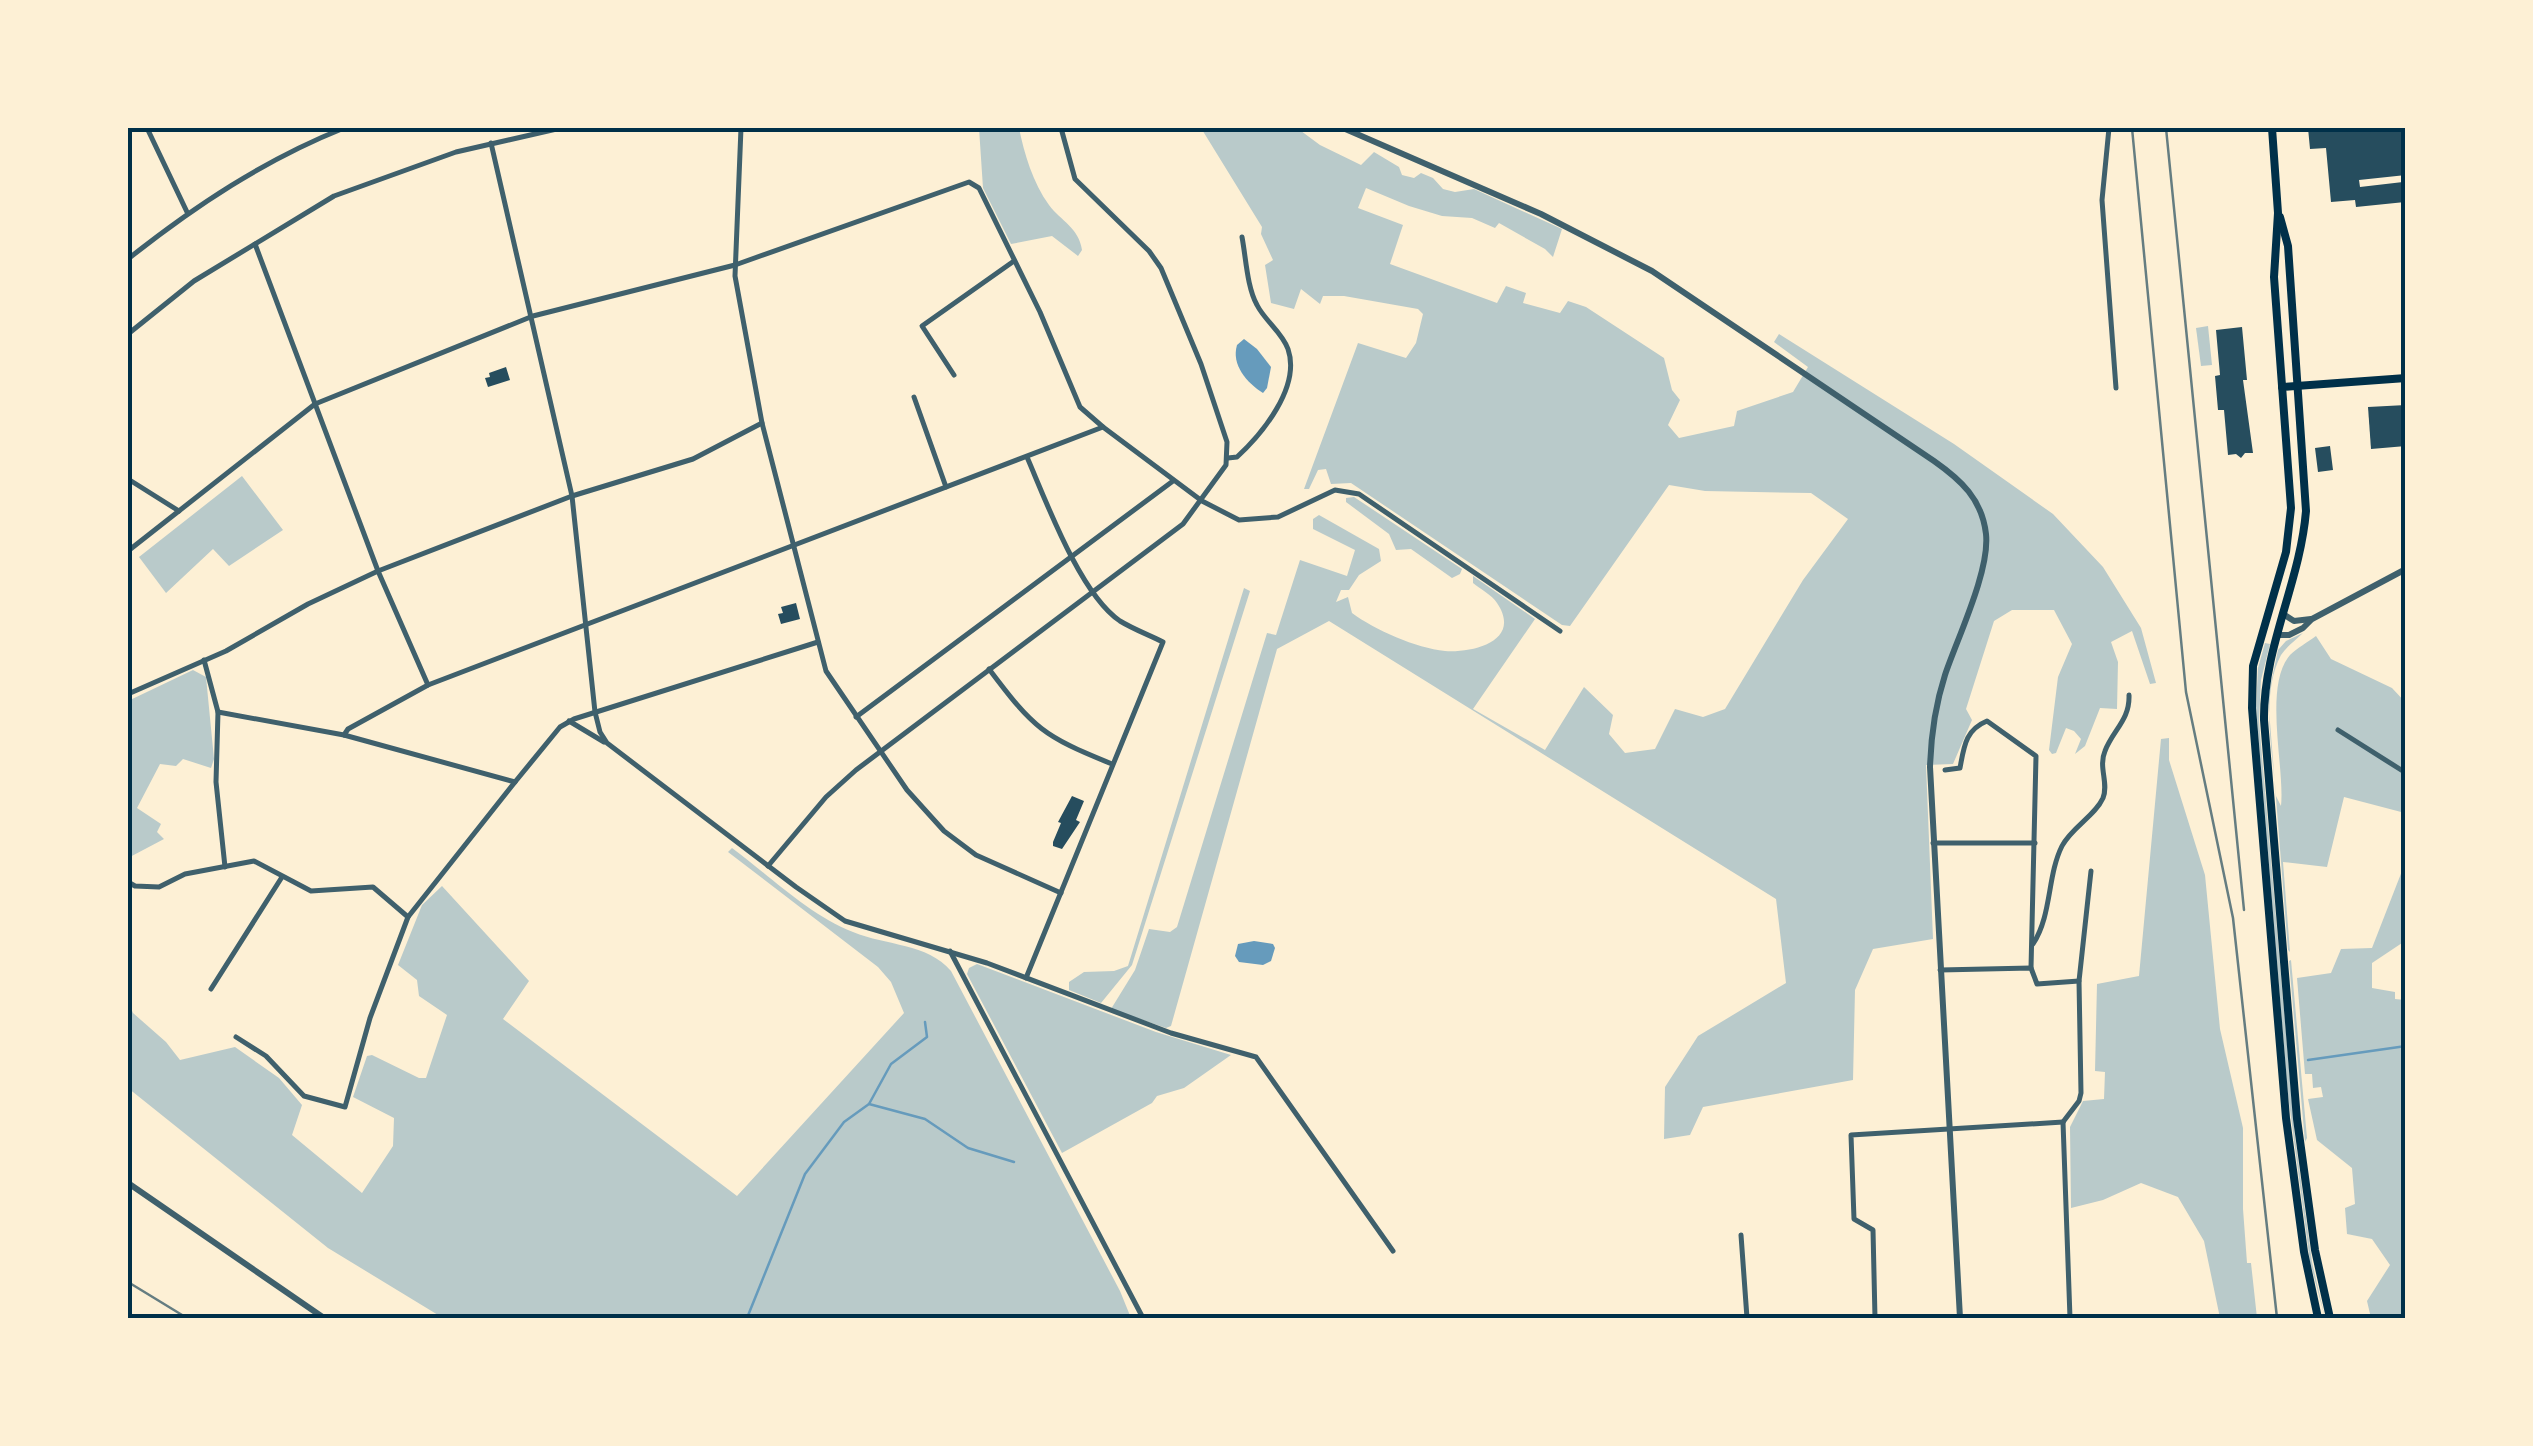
<svg xmlns="http://www.w3.org/2000/svg" width="2533" height="1446" viewBox="0 0 2533 1446" font-family="Spectral,serif">
<style>
.green{fill:#b9caca}
.water{fill:#669bbc}
.lines{fill:none;stroke-linecap:round;stroke-linejoin:round}
.stream{stroke:#669bbc;stroke-width:2.5}
.building{fill:#264d5e}
.minor{stroke:#3f606c;stroke-width:5}
.tertiary{stroke:#3f606c;stroke-width:6}
.primary{stroke:#003049;stroke-width:8}
.rail{stroke:#657d81;stroke-width:2.5}
.neatline{fill:none;stroke:#003049;stroke-width:4}
</style>
<rect width="100%" height="100%" fill="#fdf0d5"/>
<!-- green -->
<g class="green">
<path d="M979,128h40c5,25 14,55 30,77 12,16 30,23 33,45l-4,6 -26,-20 -41,8 -28,-56z"/>
<path d="M1201,128h96l23,17 41,20 13,-13 25,15 3,8 12,3 7,-5 12,5 10,11 12,3 19,-3 88,40 -9,28 -8,-8 -46,-26 -4,5 -23,-10 -30,-2 -33,-10 -43,-18 -8,20 45,17 -13,39 107,39 9,-17 20,7 -3,10 37,10 8,-12 18,6 78,51 8,32 8,10 -12,25 11,13 55,-12 3,-15 56,-19 15,-25 -34,-25 5,-8 175,110 99,70 50,53 38,61 15,55 -6,1 -18,-53 -21,11 7,20 -1,47 -17,-1 -15,38 -10,8 6,-15 -7,-8 -8,-3 -10,25 -4,1 -3,-4 9,-73 14,-33 -18,-34h-42l-18,11 -28,88 6,11 -19,44 -27,1 7,174 -60,10 -18,41 -2,90 -150,27 -13,28 -26,4 1,-52 33,-51 88,-53 -10,-84 -447,-278 -52,28 -106,377 -5,2 -55,-19 24,-39 14,-41 21,3 7,-5 90,-294 9,2 24,-75 47,16 8,-26 -42,-21v-10l6,-4 60,34 2,12 -22,14 -10,15h-8l-5,12 12,-5 4,16c23,17 64,35 93,38 30,2 77,-11 52,-48 -5,-8 -17,-14 -24,-20v-7l62,43 -62,90 72,41 39,-63 29,28 -4,19 16,19 30,-4 20,-40 28,8 22,-8 78,-129 45,-61 -37,-26 -106,-2 -36,-6 -99,141 -8,-1 -211,-142 -20,1 -5,-15 -8,1 -9,19h-5l54,-146 48,15 10,-15 7,-29 -5,-5 -74,-13h-21l-3,8 -19,-15 -7,20 -23,-6 -6,-38 8,-5 -12,-26 1,-7z"/>
<path d="M2208,326l4,39 -11,1 -5,-38z"/>
<path d="M242,476l41,54 -54,36 -16,-17 -47,44 -27,-36z"/>
<path d="M1354,497l108,72 -2,5 -8,4 -41,-29 -15,1 -7,-16 -43,-32v-4z"/>
<path d="M1244,588l6,3 -118,374 -31,38 -32,-13v-8l15,-10 30,-1 14,-5z"/>
<path d="M2303,633c-7,7 -16,13 -22,22 -21,40 -8,98 -5,141l5,10c4,-38 -18,-120 9,-151 7,-7 18,-13 26,-19l15,23 61,29 14,15 -1,110 -61,-16 -17,70 -44,-5 7,90 -2,-2 -20,-253 10,-47 8,-9z"/>
<path d="M2265,643l5,1 -9,36 -2,41 36,416 17,125 13,56 -15,-56 -22,-167 -32,-388 2,-39z"/>
<path d="M193,670l13,7 8,82 -3,9 -28,-9 -7,7 -16,-2 -23,44 24,16 -4,8 7,7 -36,19v-157z"/>
<path d="M2169,738v22l36,115 15,154 23,99v81l4,54h4l6,55h-37l-16,-77 -26,-44 -37,-14 -38,17 -32,8 -1,-81 13,-26 21,-2 1,-27 -10,-1 2,-87 42,-8 22,-237z"/>
<path d="M732,848c38,28 77,67 121,84 34,14 74,11 98,39l169,320 11,27h-688l-115,-70 -200,-160v-86l5,11 33,29 14,18 55,-13 44,31 23,27 -10,30 70,58 31,-47 1,-28 -41,-21 14,-41 5,-1 47,23h7l21,-63 -28,-19 -2,-16 -19,-15 24,-60 20,-19 87,95 -26,38 234,177 167,-183 -13,-31 -13,-15 -150,-115z"/>
<path d="M2402,871l3,1v69l-33,22v25l23,4v7l10,1v318h-34l-4,-17 23,-36 -18,-26 -25,-5 -2,-26 10,-4 -3,-36 -35,-28 -9,-41 15,-2 -2,-10 -8,1 -1,-14h-7l-8,-96 34,-5 10,-24 31,-1z"/>
<path d="M2291,960l16,178 -2,4 -16,-181z"/>
<path d="M977,964l179,68 75,23 -47,33 -27,8 -5,7 -90,50 -95,-179 2,-6z"/>
</g>
<!-- water -->
<g class="water">
<path d="M1244,339l13,10 14,18 -4,21 -4,5c-16,-10 -32,-28 -26,-48z"/>
<path d="M1254,941l19,3 2,4 -4,13 -8,4 -24,-3 -4,-6 3,-12z"/>
</g>
<g class="lines">
<!-- stream -->
<g class="stream">
<path d="M2308,1060l98,-14"/>
<path d="M869,1104l56,15 43,29 46,14"/>
<path d="M747,1318l58,-144 39,-52 25,-18 22,-40 36,-27 -2,-15"/>
</g>
</g>
<!-- building -->
<g class="building">
<path d="M2308,128h98v47l-47,5 1,7 43,-5 2,20 -49,5 -1,-7 -24,2 -5,-54 -16,1z"/>
<path d="M2242,327l5,53h-4l10,73h-8l-4,5 -5,-4 -8,1 -4,-45h-6l-3,-34 5,-1 -4,-45z"/>
<path d="M506,367l4,13 -22,7 -3,-9 5,-1 -1,-4z"/>
<path d="M2406,405v41l-35,3 -3,-42z"/>
<path d="M2330,446l3,24 -15,2 -3,-24z"/>
<path d="M796,603l4,16 -19,5 -3,-10 5,-1 -2,-6z"/>
<path d="M1072,796l12,5 -8,19 4,2 -18,27 -9,-3v-4l8,-19 -3,-1z"/>
</g>
<g class="lines">
<!-- minor -->
<g class="minor">
<path d="M147,128l40,84"/>
<path d="M741,128l-6,148 27,147 64,248 81,119 37,41 32,24 85,38"/>
<path d="M2109,128l-7,72 14,188"/>
<path d="M491,143l81,353 23,216 5,20 7,11 189,144 49,34 142,42 184,70 85,24 137,194"/>
<path d="M255,244l123,327 50,114"/>
<path d="M128,259c67,-53 136,-99 216,-131"/>
<path d="M128,334l66,-53 140,-85 122,-44 105,-24"/>
<path d="M954,375l-32,-49 92,-65"/>
<path d="M914,397l32,90"/>
<path d="M1228,458l9,-1c25,-23 64,-70 51,-108 -6,-17 -23,-28 -31,-44 -10,-18 -11,-47 -15,-68"/>
<path d="M128,479l51,32"/>
<path d="M128,551l187,-147 218,-88 202,-51 234,-83 10,6 61,124 40,95 23,20 99,74 37,19 39,-3 57,-27 24,4 201,137"/>
<path d="M204,660l14,52 -2,70 9,85"/>
<path d="M989,669c45,60 54,67 123,95"/>
<path d="M128,694l98,-43 82,-47 70,-33 194,-75 121,-37 69,-36"/>
<path d="M218,712l126,23 171,47 45,-55 14,-8 244,-77"/>
<path d="M856,717l317,-236"/>
<path d="M569,721l35,21"/>
<path d="M2338,730l68,43"/>
<path d="M344,735l4,-6 80,-44 675,-258"/>
<path d="M1945,770l15,-2c4,-21 5,-38 27,-47l49,35 -5,212"/>
<path d="M1933,843h102"/>
<path d="M768,866l58,-69 30,-27 327,-246 43,-59 1,-23 -26,-78 -40,-96 -12,-17 -74,-72 -14,-51"/>
<path d="M128,882l7,4 24,1 26,-13 69,-13 57,30 62,-4 35,30"/>
<path d="M2033,944c19,-29 14,-68 29,-98 10,-19 33,-30 41,-48 6,-15 -5,-31 2,-47 8,-21 25,-31 24,-56"/>
<path d="M950,951l193,367"/>
<path d="M1940,970l91,-2 6,16 42,-3"/>
<path d="M1026,978l137,-336c-14,-7 -30,-13 -43,-21 -40,-27 -74,-120 -93,-164"/>
<path d="M211,989l71,-112"/>
<path d="M236,1037l30,19 38,40 41,11 25,-89 38,-101 107,-135"/>
<path d="M2063,1122l16,-21 2,-8 -2,-112 12,-110"/>
<path d="M2063,1122l7,196"/>
<path d="M1741,1235l6,83"/>
<path d="M1875,1318l-2,-88 -19,-11 -3,-84 212,-13"/>
</g>
<!-- tertiary -->
<g class="tertiary">
<path d="M1343,128l198,86 111,57 282,190c27,19 48,38 52,73 4,37 -29,105 -41,141 -10,31 -14,60 -15,92l30,551"/>
<path d="M2283,614l11,7 17,-2"/>
<path d="M2277,635h12l14,-7 9,-9 92,-49 2,3"/>
<path d="M128,1183l196,135"/>
</g>
<!-- primary -->
<g class="primary">
<path d="M2272,128l6,85 -4,64 17,231 -5,44 -33,114 -1,42 34,410 18,134 14,66"/>
<path d="M2280,217l8,29 18,265c-6,72 -43,137 -42,209l33,399 18,131 15,68"/>
<path d="M2282,387l124,-9"/>
</g>
<!-- rail -->
<g class="rail">
<path d="M2132,128l54,564 47,226 44,400"/>
<path d="M2166,128l78,782"/>
<path d="M128,1282l59,36"/>
</g>
</g>
<!-- border -->
<rect width="2533" height="1446" fill="none" stroke="#fdf0d5" stroke-width="260"/>
<rect x="130" y="130" width="2273" height="1186" class="neatline"/>
</svg>
